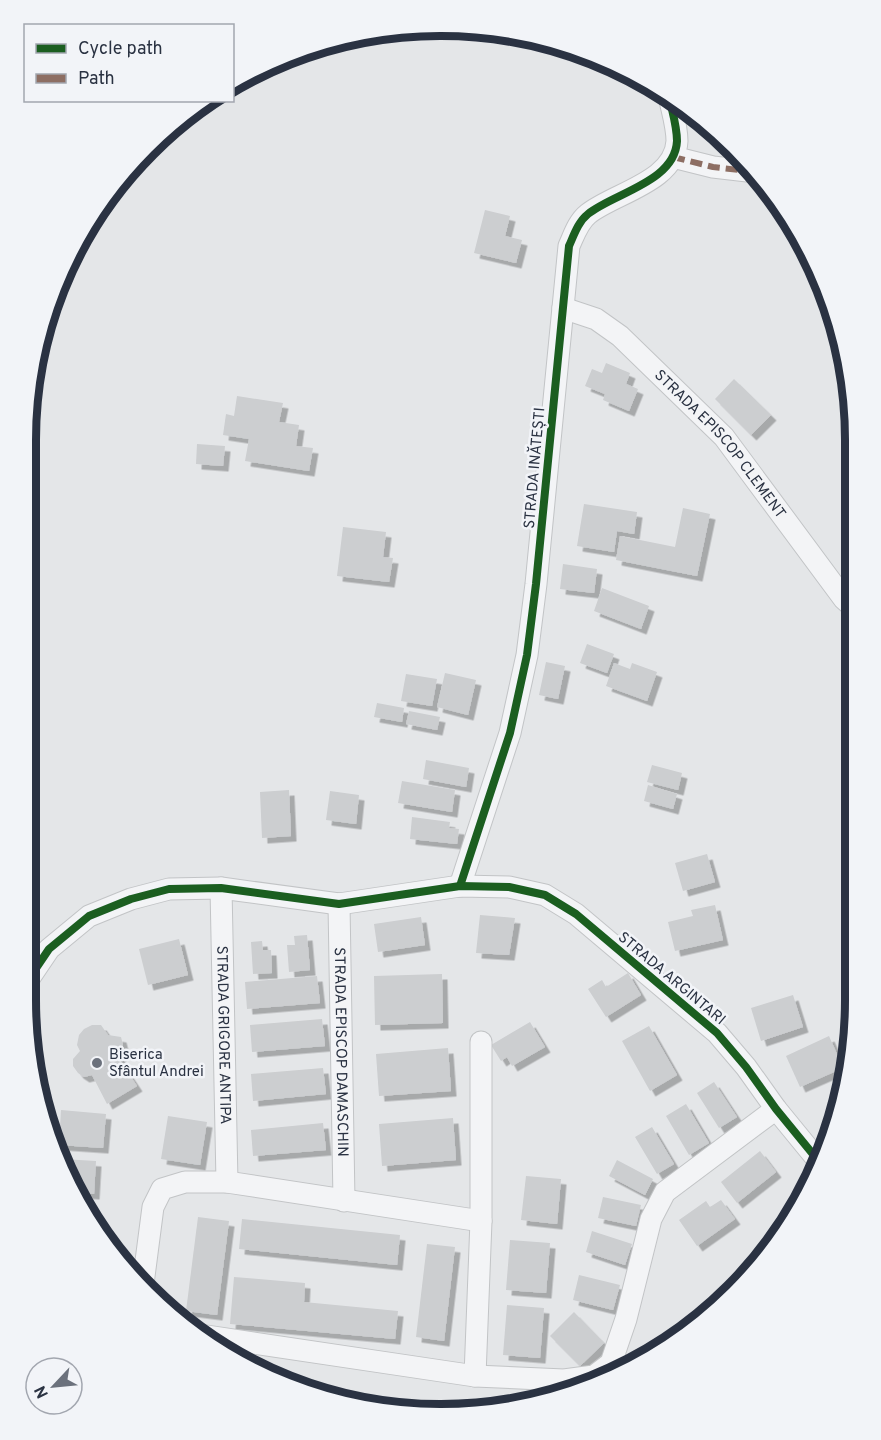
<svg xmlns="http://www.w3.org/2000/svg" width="881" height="1440" viewBox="0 0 881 1440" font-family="Overpass,sans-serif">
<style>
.building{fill:#ccced0;filter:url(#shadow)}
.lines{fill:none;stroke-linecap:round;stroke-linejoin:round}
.minor-casing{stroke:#c2c4c6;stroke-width:23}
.minor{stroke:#f3f4f6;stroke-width:21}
.quiet{stroke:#8d6e63;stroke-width:6;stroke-dasharray:12 6;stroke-linecap:butt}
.cycleway-casing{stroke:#f2f4f8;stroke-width:11}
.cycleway{stroke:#1b5e20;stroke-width:8}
.poi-dot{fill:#6b717c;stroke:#f2f4f8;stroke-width:2}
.labels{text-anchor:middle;stroke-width:5;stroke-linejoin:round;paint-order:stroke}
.street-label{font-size:15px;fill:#2a3242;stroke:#f2f4f8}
.poi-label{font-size:15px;fill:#2a3242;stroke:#f2f4f8;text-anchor:start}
.rim{fill:none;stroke:#2a3242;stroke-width:8}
</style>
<defs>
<filter id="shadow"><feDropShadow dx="5.5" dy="5.5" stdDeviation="0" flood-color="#0004"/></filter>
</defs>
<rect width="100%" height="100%" fill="#e4e6e8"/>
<!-- building -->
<g class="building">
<path d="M485,210l25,6 -5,20 17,4 -6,23 -42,-10z"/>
<path d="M606,363l24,10 -4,11 12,5 -9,22 -26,-11 2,-6 -20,-8 7,-17 10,4z"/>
<path d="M734,379l37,36 -20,20 -36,-36z"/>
<path d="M237,396l46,7 -4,19 20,3 -3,21 17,2 -4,23 -64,-10 4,-22 -26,-4 3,-21 8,2z"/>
<path d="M197,444l28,2 -2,20 -27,-2z"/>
<path d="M584,504l53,8 -3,22 -17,-3 -3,21 -37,-6z"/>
<path d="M683,508l27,6 -13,62 -81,-16 4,-24 55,11z"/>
<path d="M343,527l43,5 -3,25 10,1 -4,24 -52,-6z"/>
<path d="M563,564l34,5 -3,24 -34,-4z"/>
<path d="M602,588l47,18 -8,23 -47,-18z"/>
<path d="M587,644l27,10 -7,19 -27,-10z"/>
<path d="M546,662l19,4 -7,33 -19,-4z"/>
<path d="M614,663l16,6 2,-6 25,9 -10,29 -41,-15z"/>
<path d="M445,673l31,7 -8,35 -31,-8z"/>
<path d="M406,674l31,5 -5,27 -31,-5z"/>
<path d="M377,703l27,5 -2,14 -28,-5z"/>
<path d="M409,711l31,6 -3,13 -31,-6z"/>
<path d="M426,760l43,8 -3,19 -43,-8z"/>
<path d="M652,765l30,8 -4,17 -31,-8z"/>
<path d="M402,781l53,9 -3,22 -54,-9z"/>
<path d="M648,785l29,9 -4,15 -29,-8z"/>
<path d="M289,790l2,46 -29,2 -2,-46z"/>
<path d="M330,791l29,4 -3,29 -30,-4z"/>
<path d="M412,817l38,5 -1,6 10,1 -2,15 -47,-5z"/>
<path d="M707,854l8,28 -32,9 -8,-28z"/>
<path d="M715,905l8,35 -48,11 -7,-29 25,-6 -2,-6z"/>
<path d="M480,915l35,3 -6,37 -33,-2z"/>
<path d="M421,917l4,28 -47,7 -4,-28z"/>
<path d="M26,931l17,14 -17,22z"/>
<path d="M307,935l3,35 -21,2 -2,-27h8l-1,-9z"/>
<path d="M179,939l9,36 -40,10 -9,-36z"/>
<path d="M262,941l1,9h8l1,23 -19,1 -2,-32z"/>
<path d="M628,973l13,22 -35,22 -18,-28 14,-9 4,7z"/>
<path d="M442,974l1,49 -68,2 -1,-49z"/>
<path d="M317,976l3,27 -73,6 -2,-27z"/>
<path d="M793,995l10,32 -42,14 -10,-33z"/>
<path d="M322,1019l3,27 -73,6 -2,-27z"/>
<path d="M530,1022l15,25 -33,19 -5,-9 -6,4 -10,-16z"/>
<path d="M92,1025h9l7,10 13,2 2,8 -1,9 -3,5 18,27 -30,18 -15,-29 -8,2 -6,-4 -5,-7v-7l7,-8 -3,-6 2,-10 5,-6z"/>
<path d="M649,1026l28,49 -27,16 -28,-50z"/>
<path d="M829,1036l14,32 -43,19 -14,-31z"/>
<path d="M448,1048l3,43 -72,5 -3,-42z"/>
<path d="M323,1068l3,26 -73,7 -2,-27z"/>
<path d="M714,1082l23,35 -18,11 -22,-35z"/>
<path d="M686,1104l23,39 -20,12 -23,-39z"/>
<path d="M61,1110l45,4 -3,34 -44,-3z"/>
<path d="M168,1116l39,6 -7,43 -39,-6z"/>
<path d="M453,1118l3,42 -74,6 -3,-42z"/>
<path d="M323,1123l3,27 -73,6 -2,-26z"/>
<path d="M652,1127l22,37 -17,10 -22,-37z"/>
<path d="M760,1151l16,21 -39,31 -16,-21z"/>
<path d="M62,1159l34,2 -2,33 -14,-1z"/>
<path d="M617,1160l36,19 -8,16 -36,-19z"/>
<path d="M526,1176l35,3 -4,45 -36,-4z"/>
<path d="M603,1197l38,8 -5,21 -38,-8z"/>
<path d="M721,1200l14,19 -38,27 -18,-26 27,-19 4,6z"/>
<path d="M198,1217l31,4 -12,94 -31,-4z"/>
<path d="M242,1219l158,16 -3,30 -158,-16z"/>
<path d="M592,1231l40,13 -7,21 -39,-13z"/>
<path d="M510,1240l40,3 -4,50 -40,-3z"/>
<path d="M427,1244l28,3 -11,94 -28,-4z"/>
<path d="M579,1275l41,10 -7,25 -40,-10z"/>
<path d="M234,1277l71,6 -1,19 94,9 -3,28 -165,-15z"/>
<path d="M507,1305l37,3 -4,50 -37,-3z"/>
<path d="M574,1312l30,31 -24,23 -30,-30z"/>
</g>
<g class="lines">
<!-- minor casing -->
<g class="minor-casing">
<g id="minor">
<path d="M673,157l40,10 43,5"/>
<path id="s1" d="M563,308l33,11 24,17 104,101 120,162 10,9"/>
<path d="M460,886l50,-153 17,-78 9,-71 33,-338c5,-11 9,-24 19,-32 26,-21 87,-32 89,-73 0,-15 -5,-30 -8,-45"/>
<path id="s2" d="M221,888l6,294"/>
<path id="s3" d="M339,904l5,297"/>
<path d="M26,983l23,-34 40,-33 42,-17 38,-10 52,-1 118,16 121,-18 49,1 36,8 31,19 141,119 29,34 30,42 45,55"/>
<path d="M143,1284l10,-77 9,-18 23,-7h42l254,39"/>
<path d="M200,1335l275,41 89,4 30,-4 17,-13 15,-44 25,-100 14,-27 111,-83"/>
<path d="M475,1376l6,-155v-179"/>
</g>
</g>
<!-- minor -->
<use href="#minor" class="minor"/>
<!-- quiet -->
<path class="quiet" d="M673,157l40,10 43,5"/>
<!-- cycleway casing -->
<g class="cycleway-casing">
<g id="cycleway">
<path d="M460,886l50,-153 17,-78 9,-71 33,-338c5,-11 9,-24 19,-32 26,-21 87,-32 89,-73 0,-15 -5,-30 -8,-45"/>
<path d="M26,983l23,-34 40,-33 42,-17 38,-10 52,-1 118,16 121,-18 49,1 36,8 31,19 141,119 29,34 30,42 45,55"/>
</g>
</g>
<!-- cycleway -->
<use href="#cycleway" class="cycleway"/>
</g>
<!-- markers -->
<circle class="poi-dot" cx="97" cy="1063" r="6"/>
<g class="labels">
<!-- street labels -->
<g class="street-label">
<text dy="5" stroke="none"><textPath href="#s1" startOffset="212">STRADA EPISCOP CLEMENT</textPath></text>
<text transform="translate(534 468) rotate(-85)" y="5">STRADA INĂTEȘTI</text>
<text transform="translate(672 978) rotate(40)" y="5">STRADA ARGINTARI</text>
<text dy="5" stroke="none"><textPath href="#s2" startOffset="147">STRADA GRIGORE ANTIPA</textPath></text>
<text dy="5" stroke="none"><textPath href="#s3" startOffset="148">STRADA EPISCOP DAMASCHIN</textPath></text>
</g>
<!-- poi labels -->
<g class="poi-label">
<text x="109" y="1059">Biserica<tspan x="109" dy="17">Sfântul Andrei</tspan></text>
</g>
</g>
<!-- crop -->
<path d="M0 0H881V1440H0ZM440 36H441A404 404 0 0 1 845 440V1000A404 404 0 0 1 441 1404H440A404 404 0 0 1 36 1000V440A404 404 0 0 1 440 36Z" fill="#f2f4f8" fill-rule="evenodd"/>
<path class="rim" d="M440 36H441A404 404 0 0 1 845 440V1000A404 404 0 0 1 441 1404H440A404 404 0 0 1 36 1000V440A404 404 0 0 1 440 36Z"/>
<!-- legend -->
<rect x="24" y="24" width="210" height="78" fill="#f2f4f8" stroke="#a2a6af" stroke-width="1.5"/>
<rect x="36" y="44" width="30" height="9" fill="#1b5e20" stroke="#a2a6af" stroke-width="1.5"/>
<text x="78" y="54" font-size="18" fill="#2a3242">Cycle path</text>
<rect x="36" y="74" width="30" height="9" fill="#8d6e63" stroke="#a2a6af" stroke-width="1.5"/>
<text x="78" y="84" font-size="18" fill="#2a3242">Path</text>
<!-- north arrow -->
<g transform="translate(54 1386) rotate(244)"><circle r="28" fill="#f2f4f8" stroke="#a2a6af" stroke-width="1.5"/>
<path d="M0-4.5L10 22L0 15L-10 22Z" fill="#6b717c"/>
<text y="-9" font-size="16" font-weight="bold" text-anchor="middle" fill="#2a3242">N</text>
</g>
</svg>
